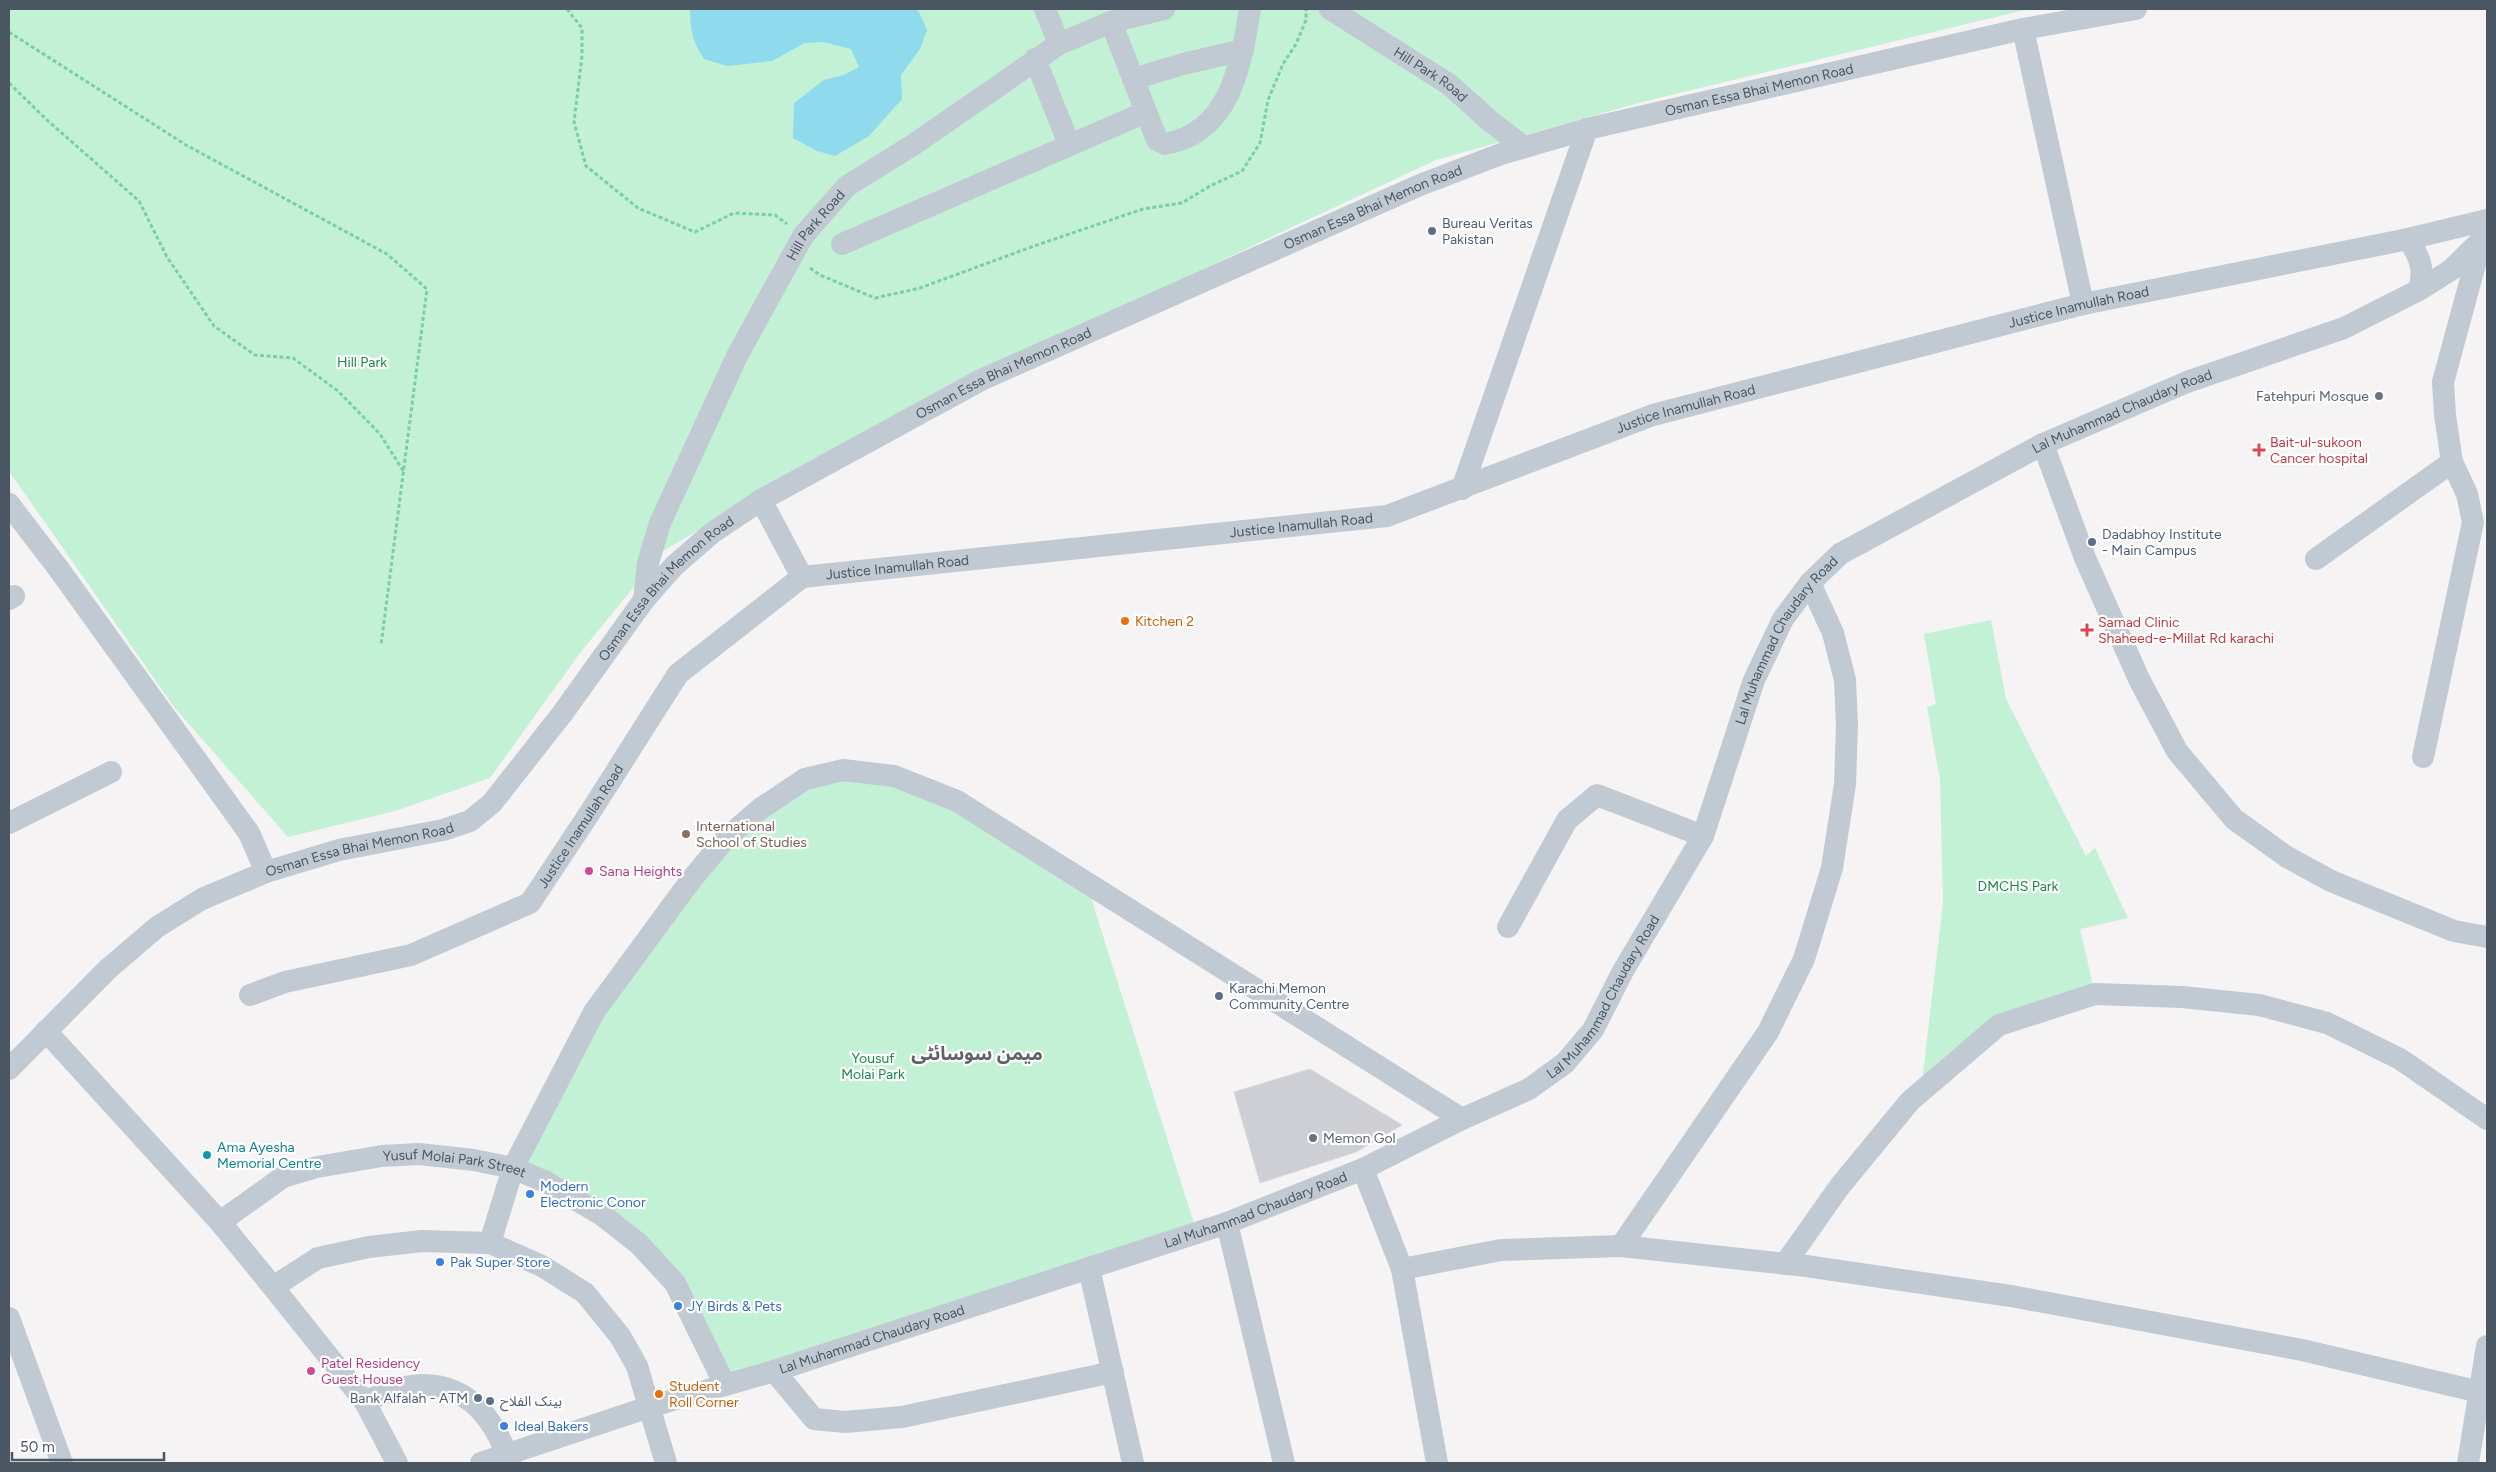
<svg xmlns="http://www.w3.org/2000/svg" width="2496" height="1472" viewBox="0 0 2496 1472" font-family="Figtree,'Noto Sans Arabic',sans-serif">
<style>
.green{fill:#c3f1d5}
.water{fill:#90daee}
.building{fill:#cdcfd5;stroke:#d7d9de}
.lines{fill:none;stroke-linecap:round;stroke-linejoin:round}
.path{stroke:#7ad0a6;stroke-width:3;stroke-dasharray:4 2.5;stroke-linecap:butt}
.minor{stroke:#c1cad2;stroke-width:22}
.service-dot{fill:#5c6f8a;stroke:#fff;stroke-width:2}
.worship-dot{fill:#6b7280;stroke:#fff;stroke-width:2}
.health-dot{fill:#e0444e;stroke:#fff;stroke-width:2}
.food-dot{fill:#e8710a;stroke:#fff;stroke-width:2}
.education-dot{fill:#8d6e63;stroke:#fff;stroke-width:2}
.hotel-dot{fill:#d1479c;stroke:#fff;stroke-width:2}
.culture-dot{fill:#0f9aa8;stroke:#fff;stroke-width:2}
.shop-dot{fill:#3f7fe0;stroke:#fff;stroke-width:2}
.labels{text-anchor:middle;stroke-width:4.5;stroke-linejoin:round;paint-order:stroke}
.street-label{font-size:14px;fill:#4a5661;stroke:#fff}
.service-label{font-size:14px;fill:#4e5e75;stroke:#fff;text-anchor:start}
.park-label{font-size:14px;fill:#17864f;stroke:#fff}
.worship-label{font-size:14px;fill:#5b616d;stroke:#fff;text-anchor:end}
.health-label{font-size:14px;fill:#be3a42;stroke:#fff;text-anchor:start}
.food-label{font-size:14px;fill:#c56008;stroke:#fff;text-anchor:start}
.education-label{font-size:14px;fill:#785e54;stroke:#fff;text-anchor:start}
.hotel-label{font-size:14px;fill:#b23c85;stroke:#fff;text-anchor:start}
.culture-label{font-size:14px;fill:#0d838f;stroke:#fff;text-anchor:start}
.shop-label{font-size:14px;fill:#366cbe;stroke:#fff;text-anchor:start}
.district-label{font-size:19px;font-weight:bold;fill:#5f6368;stroke:#fff}
</style>
<rect width="100%" height="100%" fill="#f5f3f3"/>
<!-- green -->
<g class="green">
<path d="M9,9h2020l-387,93 -206,58 -169,79 -386,185 -218,127 -83,102 -90,125 -95,33 -107,26 -114,-130 -165,-236z"/>
<path d="M1991,620l15,79 80,157 9,-8 33,70 -48,11 15,65 -96,31 -78,66 22,-188 -3,-123 -13,-73 9,-3 -12,-70z"/>
<path d="M894,776l192,106 111,351 -472,151 -86,-140 -126,-76 81,-156 97,-132 114,-101z"/>
</g>
<!-- water -->
<path class="water" d="M690,9h225l4,3 8,18 -7,19 -19,26 1,24 -33,37 -34,20 -18,-5 -24,-13 1,-35 30,-23 20,-5 15,-8 -8,-18 -28,-7 -18,1 -33,18 -45,5 -23,-7c-11,-16 -14,-30 -14,-50z"/>
<!-- building -->
<path class="building" d="M1310,1069l92,56 -46,27 -96,31 -26,-91z"/>
<g class="lines">
<!-- path -->
<g class="path">
<path d="M567,9l15,19v28l-8,66 12,44 52,42 57,24 39,-19 41,2 12,9"/>
<path d="M9,32l177,113 201,109 40,35 -46,356"/>
<path d="M9,83l38,37 92,81 28,56 47,69 41,29 38,3 45,33 42,43 24,38"/>
<path d="M810,268l10,7 55,23 45,-10 114,-42 109,-37 39,-6 28,-17 32,-15 18,-28 8,-43 15,-36 13,-20 10,-24v-11"/>
</g>
<!-- minor -->
<g class="minor">
<path d="M1045,9l14,35"/>
<path id="s1" d="M1330,9l120,76 40,36 34,26"/>
<path d="M1111,22l46,118 8,4c66,-12 76,-80 85,-135"/>
<path d="M2023,29l60,275"/>
<path d="M1035,59l34,85"/>
<path d="M1133,79l50,-15 60,-14"/>
<path d="M2408,239c12,18 17,30 11,51"/>
<path d="M842,244l304,-132"/>
<path d="M2043,444l42,114 54,121 38,72 57,68 53,38 44,24 123,50 33,6"/>
<path d="M1462,489l125,-360"/>
<path d="M761,500l41,77"/>
<path d="M9,504l49,64 191,265 17,39"/>
<path d="M2316,559l136,-97"/>
<path d="M9,599l5,-3"/>
<path id="s2" d="M644,600l4,-37 12,-40 77,-167 66,-120 44,-50 66,-41 146,-101 52,-22 53,-13"/>
<path d="M2423,757l50,-235 -6,-28 -15,-32 -7,-47 -2,-33 38,-140"/>
<path d="M9,823l102,-51"/>
<path d="M1508,927l59,-107 30,-25 106,41"/>
<path id="s3" d="M250,995l35,-13 126,-27 119,-52 61,-92 87,-137 124,-97 585,-61 266,-101 430,-111 325,-65 79,-19"/>
<path d="M46,1031l174,191 53,65 92,115 32,61"/>
<path id="s4" d="M9,1069l99,-100 49,-42 45,-28 64,-27 73,-22 104,-20 27,-9 22,-18 70,-89 82,-114 30,-34 38,-33 49,-33 220,-120 439,-195 81,-31 86,-25 436,-100 113,-20"/>
<path d="M1363,1169l39,100 35,194"/>
<path id="s5" d="M220,1222l63,-45 34,-10 65,-11 37,-2 55,6 39,8 33,14 56,33 37,29 36,39 50,102"/>
<path d="M1227,1223l57,240"/>
<path d="M490,1243l23,-75 81,-156 97,-132 35,-42 34,-29 45,-30 38,-9 51,6 63,25 505,318"/>
<path d="M1621,1246l147,-214 36,-73 28,-91 13,-84 2,-59 -2,-45 -12,-47 -23,-50"/>
<path d="M1785,1264l55,-78 70,-85 89,-76 96,-31 87,3 77,8 68,18 73,36 87,60"/>
<path d="M1089,1268l44,195"/>
<path d="M1402,1269l99,-19 120,-4 185,20 205,30 291,54 178,42"/>
<path d="M273,1287l45,-29 51,-11 53,-6 68,2 52,23 43,27 35,43 17,30 29,97"/>
<path d="M9,1318l53,145"/>
<path d="M774,1371l40,48 31,3 57,-5 211,-45"/>
<path d="M365,1402c70,-37 120,-12 145,61"/>
<path id="s6" d="M481,1463l168,-56 125,-36 453,-148 136,-54 99,-50 67,-30 36,-26 28,-33 30,-59 80,-135 51,-156 29,-61 27,-36 30,-29 203,-110 144,-62 157,-54 75,-38 32,-20 36,-35"/>
<path d="M2468,1463l19,-117"/>
</g>
</g>
<!-- markers -->
<g class="service-dot">
<circle cx="1432" cy="231" r="5"/>
<circle cx="2092" cy="542" r="5"/>
<circle cx="1219" cy="996" r="5"/>
<circle cx="478" cy="1398" r="5"/>
<circle cx="490" cy="1401" r="5"/>
</g>
<g class="worship-dot">
<circle cx="2379" cy="396" r="5"/>
<circle cx="1313" cy="1138" r="5"/>
</g>
<g class="health-dot">
<path d="M2256.5 442.5h5v5h5v5h-5v5h-5v-5h-5v-5h5z"/>
<path d="M2084.5 622.5h5v5h5v5h-5v5h-5v-5h-5v-5h5z"/>
</g>
<g class="food-dot">
<circle cx="1125" cy="621" r="5"/>
<circle cx="659" cy="1394" r="5"/>
</g>
<circle class="education-dot" cx="686" cy="834" r="5"/>
<g class="hotel-dot">
<circle cx="589" cy="871" r="5"/>
<circle cx="311" cy="1371" r="5"/>
</g>
<circle class="culture-dot" cx="207" cy="1155" r="5"/>
<g class="shop-dot">
<circle cx="530" cy="1194" r="5"/>
<circle cx="440" cy="1262" r="5"/>
<circle cx="678" cy="1306" r="5"/>
<circle cx="504" cy="1426" r="5"/>
</g>
<g class="labels">
<!-- street labels -->
<g class="street-label">
<text dy="5" stroke="none"><textPath href="#s1" startOffset="120">Hill Park Road</textPath></text>
<text dy="5" stroke="none"><textPath href="#s4" startOffset="2059">Osman Essa Bhai Memon Road</textPath></text>
<text dy="5" stroke="none"><textPath href="#s4" startOffset="1654">Osman Essa Bhai Memon Road</textPath></text>
<text dy="5" stroke="none"><textPath href="#s2" startOffset="416">Hill Park Road</textPath></text>
<text dy="5" stroke="none"><textPath href="#s3" startOffset="2038">Justice Inamullah Road</textPath></text>
<text dy="5" stroke="none"><textPath href="#s4" startOffset="1249">Osman Essa Bhai Memon Road</textPath></text>
<text dy="5" stroke="none"><textPath href="#s3" startOffset="1632">Justice Inamullah Road</textPath></text>
<text dy="5" stroke="none"><textPath href="#s6" startOffset="2060">Lal Muhammad Chaudary Road</textPath></text>
<text dy="5" stroke="none"><textPath href="#s3" startOffset="1228">Justice Inamullah Road</textPath></text>
<text dy="5" stroke="none"><textPath href="#s3" startOffset="822">Justice Inamullah Road</textPath></text>
<text dy="5" stroke="none"><textPath href="#s4" startOffset="844">Osman Essa Bhai Memon Road</textPath></text>
<text dy="5" stroke="none"><textPath href="#s6" startOffset="1640">Lal Muhammad Chaudary Road</textPath></text>
<text dy="5" stroke="none"><textPath href="#s3" startOffset="388">Justice Inamullah Road</textPath></text>
<text dy="5" stroke="none"><textPath href="#s4" startOffset="424">Osman Essa Bhai Memon Road</textPath></text>
<text dy="5" stroke="none"><textPath href="#s6" startOffset="1235">Lal Muhammad Chaudary Road</textPath></text>
<text dy="5" stroke="none"><textPath href="#s5" startOffset="252">Yusuf Molai Park Street</textPath></text>
<text dy="5" stroke="none"><textPath href="#s6" startOffset="815">Lal Muhammad Chaudary Road</textPath></text>
<text dy="5" stroke="none"><textPath href="#s6" startOffset="410">Lal Muhammad Chaudary Road</textPath></text>
</g>
<!-- service labels -->
<g class="service-label">
<text x="1442" y="228">Bureau Veritas<tspan x="1442" dy="16">Pakistan</tspan></text>
<text x="2102" y="539">Dadabhoy Institute<tspan x="2102" dy="16">- Main Campus</tspan></text>
<text x="1229" y="993">Karachi Memon<tspan x="1229" dy="16">Community Centre</tspan></text>
<text x="468" y="1403" text-anchor="end">Bank Alfalah - ATM</text>
<text x="500" y="1406">بینک الفلاح</text>
</g>
<!-- park labels -->
<g class="park-label">
<text x="362" y="367">Hill Park</text>
<text x="2018" y="891">DMCHS Park</text>
<text x="873" y="1063">Yousuf<tspan x="873" dy="16">Molai Park</tspan></text>
</g>
<!-- worship labels -->
<g class="worship-label">
<text x="2369" y="401">Fatehpuri Mosque</text>
<text x="1323" y="1143" text-anchor="start">Memon Gol</text>
</g>
<!-- health labels -->
<g class="health-label">
<text x="2270" y="447">Bait-ul-sukoon<tspan x="2270" dy="16">Cancer hospital</tspan></text>
<text x="2098" y="627">Samad Clinic<tspan x="2098" dy="16">Shaheed-e-Millat Rd karachi</tspan></text>
</g>
<!-- food labels -->
<g class="food-label">
<text x="1135" y="626">Kitchen 2</text>
<text x="669" y="1391">Student<tspan x="669" dy="16">Roll Corner</tspan></text>
</g>
<!-- education labels -->
<g class="education-label">
<text x="696" y="831">International<tspan x="696" dy="16">School of Studies</tspan></text>
</g>
<!-- hotel labels -->
<g class="hotel-label">
<text x="599" y="876">Sana Heights</text>
<text x="321" y="1368">Patel Residency<tspan x="321" dy="16">Guest House</tspan></text>
</g>
<!-- culture labels -->
<g class="culture-label">
<text x="217" y="1152">Ama Ayesha<tspan x="217" dy="16">Memorial Centre</tspan></text>
</g>
<!-- shop labels -->
<g class="shop-label">
<text x="540" y="1191">Modern<tspan x="540" dy="16">Electronic Conor</tspan></text>
<text x="450" y="1267">Pak Super Store</text>
<text x="688" y="1311">JY Birds &amp; Pets</text>
<text x="514" y="1431">Ideal Bakers</text>
</g>
<!-- district labels -->
<g class="district-label">
<text x="977" y="1060">میمن سوسائٹی</text>
</g>
</g>
<!-- border -->
<rect width="2496" height="1472" fill="none" stroke="#4a5661" stroke-width="20"/>
<!-- scale -->
<path d="M12 1452v8h152v-8" fill="none" stroke="#4a5661" stroke-width="2.5"/>
<text x="20" y="1452" font-size="15" fill="#4a5661" stroke="#ffffff" stroke-width="4" paint-order="stroke">50 m</text>
</svg>
